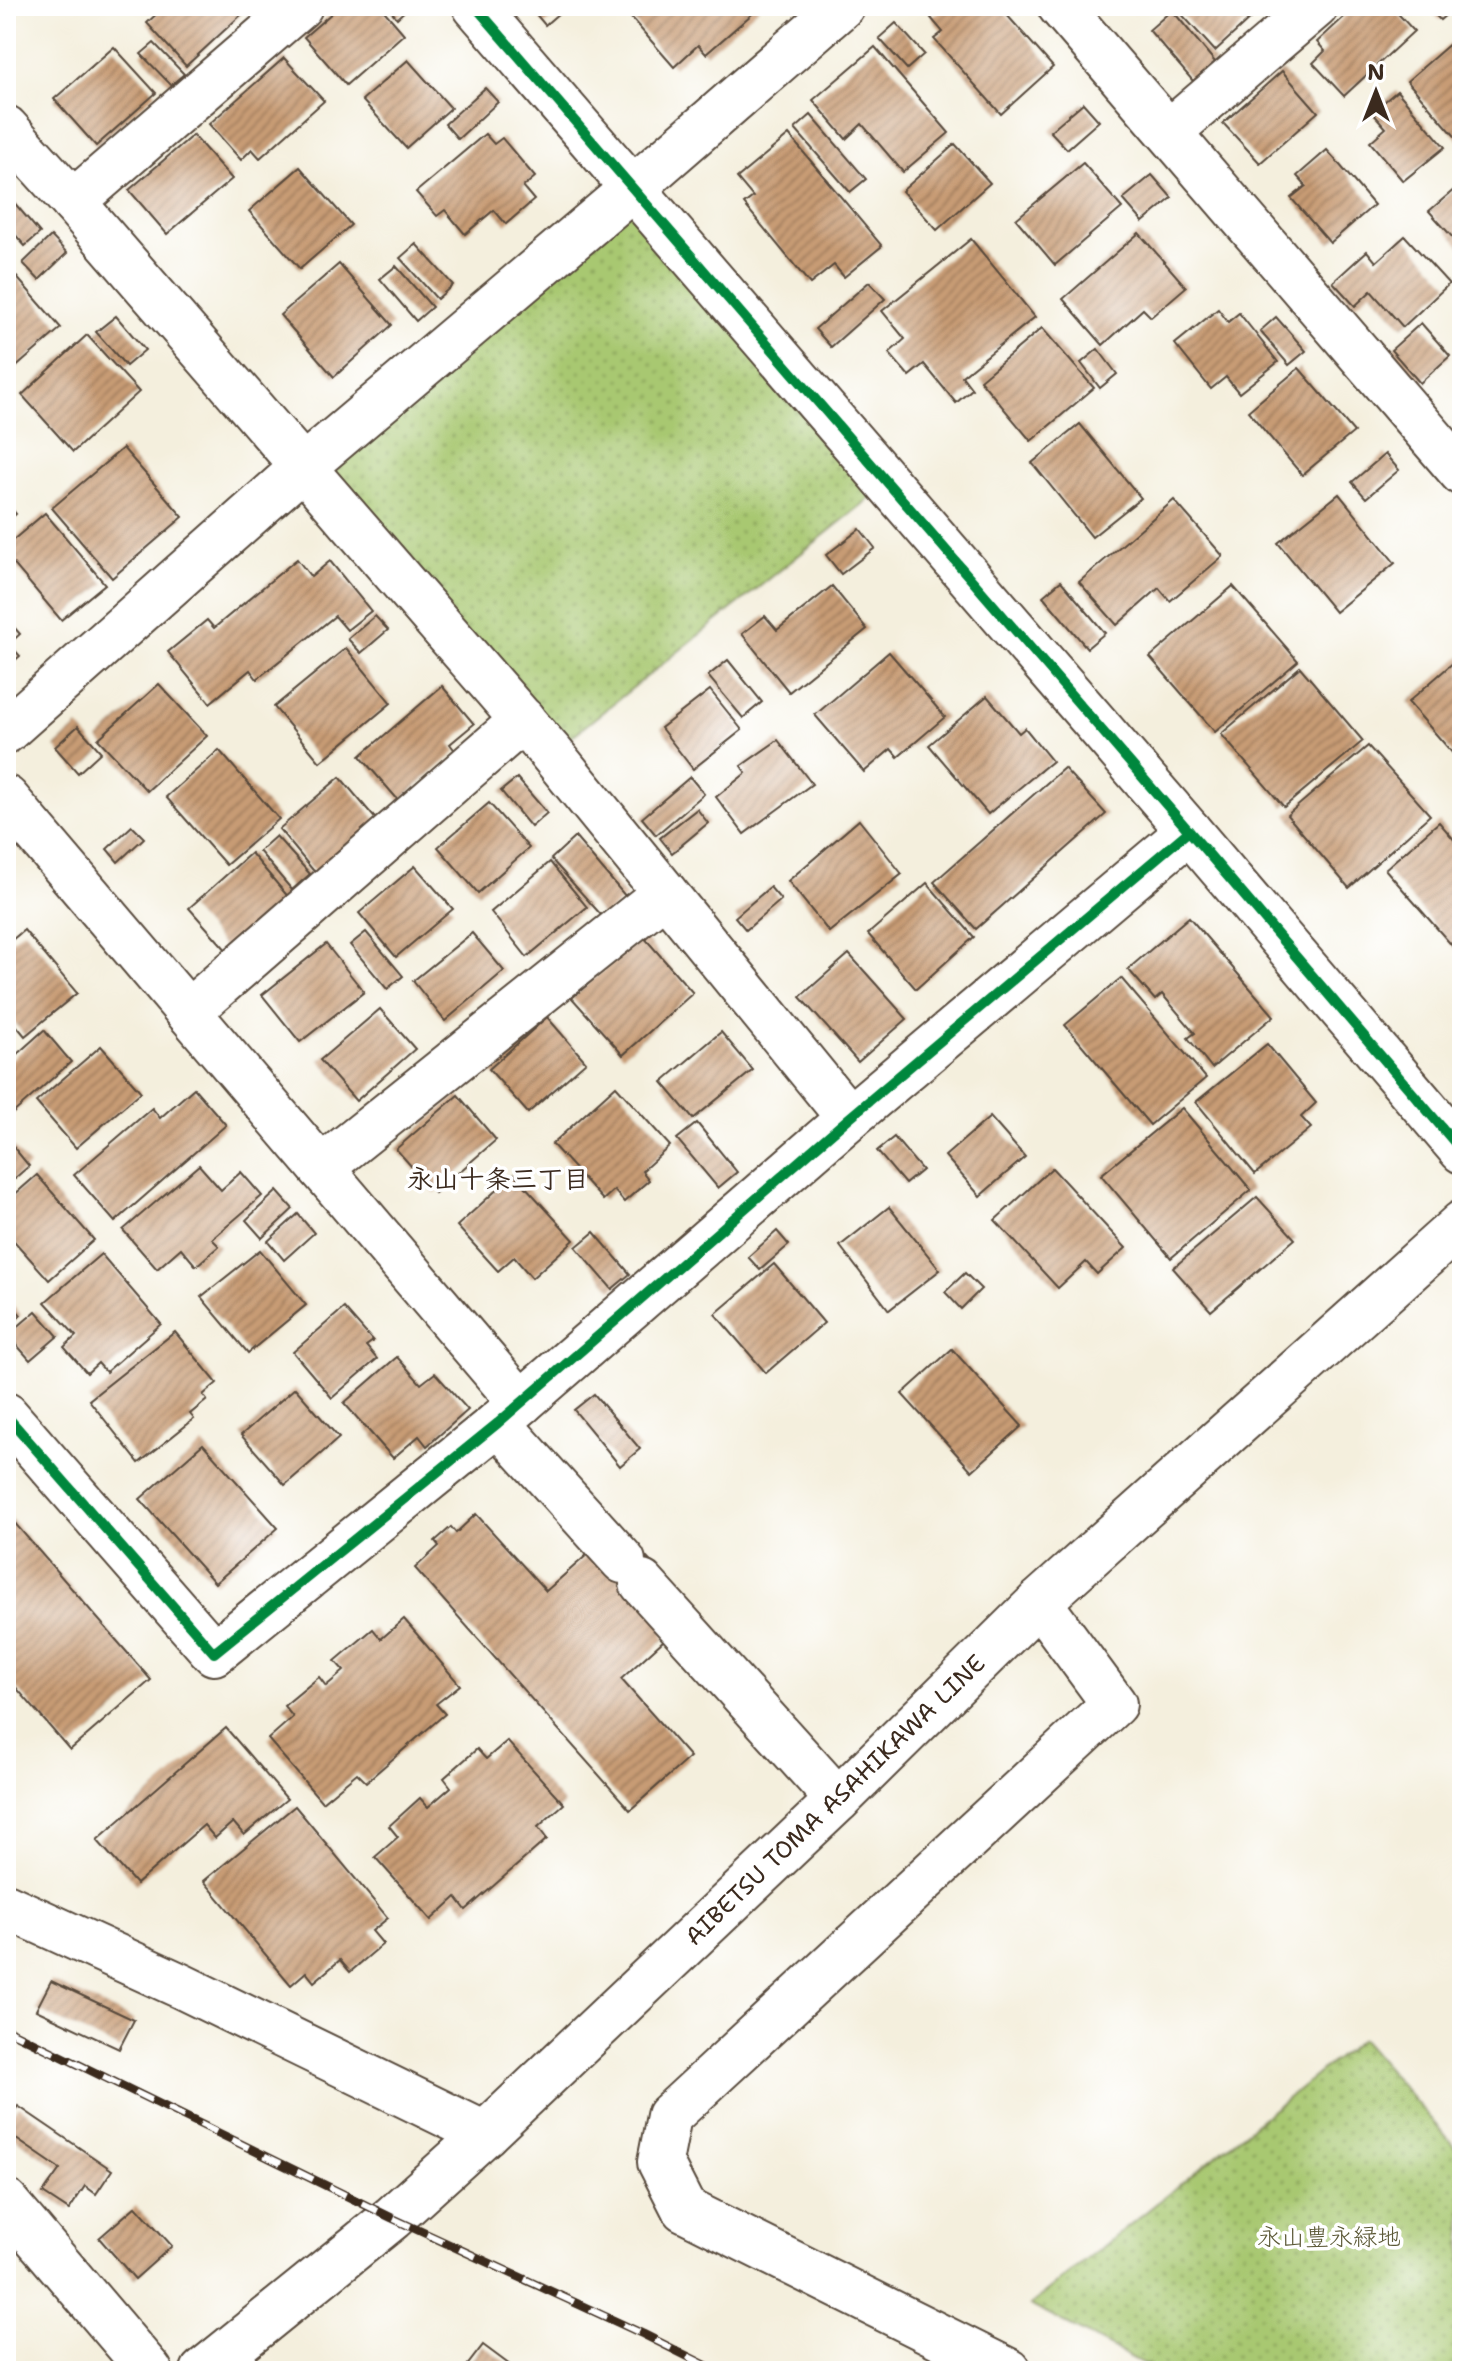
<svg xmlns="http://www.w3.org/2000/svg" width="1468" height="2377" viewBox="0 0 1468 2377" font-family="'Shantell Sans','Klee One',sans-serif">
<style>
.grass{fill:url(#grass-dots);stroke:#727948;stroke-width:2}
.building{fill:url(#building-hatch)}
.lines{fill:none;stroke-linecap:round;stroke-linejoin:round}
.minor-casing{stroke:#57483b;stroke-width:48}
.major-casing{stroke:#57483b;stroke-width:48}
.minor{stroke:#fff;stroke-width:44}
.major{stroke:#fff;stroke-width:44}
.rail-casing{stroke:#3b2a1e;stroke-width:9}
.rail{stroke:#fff;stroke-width:6;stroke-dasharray:18;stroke-linecap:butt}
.cycleway-casing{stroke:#fff;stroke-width:15}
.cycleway{stroke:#00873e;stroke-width:10}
.labels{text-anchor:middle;stroke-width:7;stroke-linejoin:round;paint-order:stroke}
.street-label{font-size:24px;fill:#3b2a1e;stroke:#fff}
.park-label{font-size:24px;fill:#5c5937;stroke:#fff}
.neighbourhood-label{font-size:26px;font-weight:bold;fill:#3b2a1e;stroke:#fff}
</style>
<defs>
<pattern id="grass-dots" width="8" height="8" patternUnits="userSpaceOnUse" patternTransform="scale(2)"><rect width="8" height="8" fill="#a8c871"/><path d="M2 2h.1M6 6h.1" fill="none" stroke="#8aa35c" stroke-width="1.8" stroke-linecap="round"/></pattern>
<pattern id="building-hatch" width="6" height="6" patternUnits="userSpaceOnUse" patternTransform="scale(2)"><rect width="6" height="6" fill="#c79b74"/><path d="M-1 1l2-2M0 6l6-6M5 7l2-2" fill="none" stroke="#a37f5f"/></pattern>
</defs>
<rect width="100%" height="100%" fill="#fff"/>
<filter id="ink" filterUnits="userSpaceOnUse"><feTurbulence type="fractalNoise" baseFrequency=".0125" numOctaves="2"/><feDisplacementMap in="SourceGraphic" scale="16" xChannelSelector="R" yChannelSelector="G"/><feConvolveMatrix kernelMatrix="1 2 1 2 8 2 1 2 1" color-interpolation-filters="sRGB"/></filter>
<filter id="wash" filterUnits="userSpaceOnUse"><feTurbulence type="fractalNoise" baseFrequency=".006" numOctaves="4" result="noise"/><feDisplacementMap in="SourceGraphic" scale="32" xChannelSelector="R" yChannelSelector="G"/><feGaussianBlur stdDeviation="1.8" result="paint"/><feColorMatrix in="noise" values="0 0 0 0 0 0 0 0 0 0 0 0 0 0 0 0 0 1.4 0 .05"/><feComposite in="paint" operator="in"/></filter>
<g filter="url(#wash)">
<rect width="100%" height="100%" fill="#f4efdd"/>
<!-- grass -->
<g class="grass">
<path d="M633,188l255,296 -337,269 -249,-285z"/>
<path d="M1361,2039l101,116v216h-305l-127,-66z"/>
</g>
<g id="blocks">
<!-- building -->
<g class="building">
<path d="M165,6h69l8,8 -56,52 -39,-43z"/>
<path d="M340,6h40l24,28 -58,51 -42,-48z"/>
<path d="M387,6h23l-13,12z"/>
<path d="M529,6h38l-22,19z"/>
<path d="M633,6h125l1,2 -53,46 -8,-9 -24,22 -48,-55z"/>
<path d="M945,6h54l54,61 -52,47 -67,-75 9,-7 -12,-14z"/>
<path d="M1180,6h61l10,12 -36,33 -38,-42z"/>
<path d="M1356,6h35l23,25 -70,65 -31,-33 12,-12 -8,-9z"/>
<path d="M1427,6h29l-16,14z"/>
<path d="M1172,10l43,52 -22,19 -44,-51z"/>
<path d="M896,23l28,31 -17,15 -28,-31z"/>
<path d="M1452,42l10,11v87l-2,2 -53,-61z"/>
<path d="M154,43l30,31 -13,11 -30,-31z"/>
<path d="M114,47l42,46 -60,53 -42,-47z"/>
<path d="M875,47l74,86 -46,39 -41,-48 -16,15 -33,-39z"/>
<path d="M284,58l40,43 -64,57 -8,-9 -11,11 -32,-36z"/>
<path d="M408,60l43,48 -45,40 -44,-48z"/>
<path d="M1282,71l36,41 -58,51 -37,-40z"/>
<path d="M485,88l13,14 -40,37 -13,-15z"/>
<path d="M1397,91l48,56 -42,34 -33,-39 16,-14 -14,-16z"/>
<path d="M1083,103l16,18 -32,28 -17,-18z"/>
<path d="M811,115l55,64 -16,13 -55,-63z"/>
<path d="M485,134l9,10 8,-6 33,39 -12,10 11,13 -28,24 -12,-14 -29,24 -20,-24 -8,6 -21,-24z"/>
<path d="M193,135l39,44 -65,55 -38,-44z"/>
<path d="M789,135l93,111 -38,31 -10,-12 -24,19 -66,-80 9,-7 -16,-19z"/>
<path d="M955,144l35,39 -53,47 -35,-39z"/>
<path d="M1327,150l47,55 -44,38 -39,-45 15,-12 -9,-10z"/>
<path d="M1083,163l39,45 -67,57 -39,-46z"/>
<path d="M300,167l51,58 -51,44 -51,-58z"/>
<path d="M1152,175l20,23 -29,24 -20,-23z"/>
<path d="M1462,183v65l-33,-37z"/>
<path d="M6,193l34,40 -15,13 -19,-22z"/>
<path d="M1139,233l47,54 -35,30 -8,-8 -40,36 -40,-46z"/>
<path d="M51,236l16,17 -28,27 -16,-17z"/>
<path d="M1405,236l44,48 -46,43 -32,-36 -16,15 -22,-24 34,-31 9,11z"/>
<path d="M971,239l64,78 -73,59 10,13 -16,14 -32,-39 -15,12 -20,-23 16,-14 -23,-28z"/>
<path d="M416,244l37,41 -16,14 -37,-41z"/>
<path d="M339,264l53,61 -58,52 -54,-62z"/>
<path d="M396,266l36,41 -16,14 -36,-42z"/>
<path d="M14,274l47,54 -55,48v-95z"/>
<path d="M869,282l16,17 -54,48 -16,-18z"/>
<path d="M1218,309l10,13 11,-9 39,49 -39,31 -13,-16 -15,12 -36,-45z"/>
<path d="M116,316l29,34 -19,16 -30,-34z"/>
<path d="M1276,317l30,34 -17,14 -29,-34z"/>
<path d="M1421,323l29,33 -30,27 -29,-33z"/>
<path d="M1042,328l52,60 -63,53 -51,-61z"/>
<path d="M87,335l52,57 -66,60 -51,-57z"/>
<path d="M1098,349l19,25 -17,14 -19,-25z"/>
<path d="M1299,368l55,64 -52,43 -54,-64z"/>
<path d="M1080,424l61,74 -49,39 -60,-74z"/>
<path d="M123,448l60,69 -71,61 -60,-70z"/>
<path d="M1385,454l14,16 -33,28 -14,-16z"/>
<path d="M1339,494l56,69 -60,49 -57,-69z"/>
<path d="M1174,500l49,56 -53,45 -11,-13 -42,37 -38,-43z"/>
<path d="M6,502l10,12 -10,9z"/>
<path d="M45,513l60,71 -44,36 -55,-65v-9z"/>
<path d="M860,529l15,19 -34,26 -15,-19z"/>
<path d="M297,559l14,18 19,-16 41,50 -24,19 -12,-14 -78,63 -7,-9 -40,33 -42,-51 39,-32 7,8z"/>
<path d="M1061,581l44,52 -18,15 -44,-52z"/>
<path d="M832,586l35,43 -78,63 -47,-58 23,-18 12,14z"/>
<path d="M1233,586l65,75 -83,71 -65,-75z"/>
<path d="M375,616l13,14 -27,23 -13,-14z"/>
<path d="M6,618l14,16 -11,10 11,12 -14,12z"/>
<path d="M346,648l45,55 -71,59 -46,-55z"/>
<path d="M889,652l56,65 -47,40 -7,-8 -27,23 -49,-57z"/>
<path d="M1462,655v109l-54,-62z"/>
<path d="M728,660l34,42 -19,16 -35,-42z"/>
<path d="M1300,667l63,74 -79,66 -63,-73z"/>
<path d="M159,684l48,52 -60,55 -49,-52z"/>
<path d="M442,686l32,38 -24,20 6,8 -57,49 -39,-45z"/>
<path d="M710,690l32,40 -49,39 -32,-41z"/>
<path d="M987,696l32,37 6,-5 27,33 -64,53 -59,-69z"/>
<path d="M78,726l23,26 -23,21 -23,-26z"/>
<path d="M778,740l34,44 -68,50 -28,-37 30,-24 -5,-7z"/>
<path d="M1368,746l62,69 -81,73 -62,-73z"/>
<path d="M219,750l60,69 -53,46 -60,-68z"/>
<path d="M1064,768l42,46 -130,115 -42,-47z"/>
<path d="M340,777l39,46 -62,52 -38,-46z"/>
<path d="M690,777l14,17 -48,41 -14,-17z"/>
<path d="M517,778l30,35 -16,14 -30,-36z"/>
<path d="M489,803l40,45 -51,45 -40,-46z"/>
<path d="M697,809l11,14 -36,30 -12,-15z"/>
<path d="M859,820l43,54 -73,58 -41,-51z"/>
<path d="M1439,822l23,27v108l-77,-88z"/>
<path d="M132,826l12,12 -26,24 -11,-13z"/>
<path d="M276,836l34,38 -18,16 -33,-39z"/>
<path d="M575,837l51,60 -23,20 -52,-58z"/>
<path d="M251,853l39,46 -62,53 -39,-44z"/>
<path d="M550,862l37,45 -60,50 -36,-45z"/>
<path d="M415,866l38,43 -57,48 -37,-44z"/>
<path d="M927,883l47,54 -58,52 -48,-55z"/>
<path d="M770,887l11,13 -35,30 -11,-13z"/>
<path d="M1189,917l85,99 -62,52 -24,-30 7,-5 -33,-39 -7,6 -27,-31z"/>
<path d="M24,930l53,63 -52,43 -14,-17 -5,4v-78z"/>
<path d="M366,932l37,44 -16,13 -37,-44z"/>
<path d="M472,933l32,38 -59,50 -32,-40z"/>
<path d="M643,936l50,57 -70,62 -51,-57z"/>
<path d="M326,944l38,48 -64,50 -38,-47z"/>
<path d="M849,954l58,65 -49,43 -58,-65z"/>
<path d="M1121,978l85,100 -56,47 -85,-100z"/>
<path d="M380,1009l35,40 -59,52 -36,-41z"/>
<path d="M547,1017l39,45 -58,51 -39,-44z"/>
<path d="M44,1030l27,32 -60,53 -5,-5v-46z"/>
<path d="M721,1032l32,38 -60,49 -31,-37z"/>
<path d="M1267,1044l49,59 -15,14 10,11 -56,46 -59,-72z"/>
<path d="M101,1046l40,46 -65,56 -40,-46z"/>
<path d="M616,1086l54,60 -28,25 7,9 -25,22 -10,-12 -11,10 -51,-56z"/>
<path d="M194,1088l32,37 -111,97 -41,-47 78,-67 8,10z"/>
<path d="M458,1095l38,45 -61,53 -39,-44z"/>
<path d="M1182,1108l69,82 -80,68 -70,-83z"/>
<path d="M990,1117l35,40 -45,39 -35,-40z"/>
<path d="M697,1123l40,49 -19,16 -41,-49z"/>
<path d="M894,1137l28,33 -17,14 -28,-33z"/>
<path d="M6,1138l23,28 -23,20z"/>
<path d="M199,1165l22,25 20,-18 21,24 -50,43 7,7 -23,20 -15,-18 -24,21 -34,-39z"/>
<path d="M1052,1168l74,80 -29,26 -11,-12 -28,26 -63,-68z"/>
<path d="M514,1174l60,66 -42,38 -18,-21 -16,14 -41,-45z"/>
<path d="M37,1175l57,65 -45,40 -43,-48v-30z"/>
<path d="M277,1191l16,18 -31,29 -16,-18z"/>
<path d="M1257,1197l38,42 -84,72 -38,-43z"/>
<path d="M889,1207l51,63 -51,40 -49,-64z"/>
<path d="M298,1214l16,19 -30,27 -16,-19z"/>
<path d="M777,1231l12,14 -29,25 -12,-13z"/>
<path d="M594,1232l36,42 -18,15 -36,-42z"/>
<path d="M260,1250l46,55 -58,48 -47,-56z"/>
<path d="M101,1254l60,70 -55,48 -8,-9 -11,10 -23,-26 12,-11 -31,-34z"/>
<path d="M774,1264l50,59 -58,50 -51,-59z"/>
<path d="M965,1273l16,16 -20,20 -16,-17z"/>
<path d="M6,1299l15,16 -15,14z"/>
<path d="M344,1308l29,33 -7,5 11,13 -45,39 -39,-46z"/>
<path d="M36,1311l22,25 -28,24 -22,-25z"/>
<path d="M175,1332l42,51 -14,12 4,5 -17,14 4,5 -55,44 -50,-63z"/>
<path d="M952,1349l70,77 -50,45 -70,-77z"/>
<path d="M397,1357l24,27 14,-11 33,37 -41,36 -8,-10 -26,22 -49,-55z"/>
<path d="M295,1388l44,50 -54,47 -44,-50z"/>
<path d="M594,1394l46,55 -20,17 -46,-56z"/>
<path d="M203,1444l75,84 -63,55 -75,-84z"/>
<path d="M6,1513l145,167 -81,70 -64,-74z"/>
<path d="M476,1514l70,77 42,-37 50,-6 19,21 7,71 -43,39 69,78 -60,53 -215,-242 24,-22 -4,-5 16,-14 5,6z"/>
<path d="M404,1619l56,66 -24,19 9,10 -79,68 -9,-9 -35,29 -54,-63 25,-22 -9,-11 35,-29 7,9 18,-15 -9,-10 38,-32 8,10z"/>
<path d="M226,1728l61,71 -43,36 -11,-13 -18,16 -11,-13 -68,59 -39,-44z"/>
<path d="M507,1741l57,63 -26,23 9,12 -81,71 -10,-13 -25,23 -56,-63 23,-20 -9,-11 31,-28 8,9 23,-20 -7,-9 33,-29 9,10z"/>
<path d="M295,1806l93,112 -16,13 11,13 -33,28 -10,-12 -26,22 -8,-10 -15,13 -87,-104z"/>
<path d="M51,1981l83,39 -15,29 -83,-39z"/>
<path d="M18,2106l94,64 -16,24 -11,-8 -16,24 -26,-17 17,-24 -54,-37v-9z"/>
<path d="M136,2206l36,40 -37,33 -36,-41z"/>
<path d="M483,2345l35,26h-55z"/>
</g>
</g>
</g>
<g filter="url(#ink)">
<use href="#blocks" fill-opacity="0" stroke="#57483b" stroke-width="2"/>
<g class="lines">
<!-- minor casing -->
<g class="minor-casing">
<g id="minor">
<path d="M475,6l714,825 273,320"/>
<path d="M1060,6l402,467"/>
<path d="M6,128l67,74 478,551 298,365"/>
<path d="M1169,132l147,-126"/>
<path d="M73,202l227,-196"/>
<path d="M6,731l296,-263 331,-280 209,-182"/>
<path d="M6,798l515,605"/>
<path d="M188,1012l335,-292"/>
<path d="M321,1168l344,-275"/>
<path d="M6,1415l208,238 284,-230 351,-305 340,-287"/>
<path d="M498,1423l125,138"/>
<path d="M642,1583l196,217"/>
<path d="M6,1906l175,80 304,148"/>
<path d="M6,2202l144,169"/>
<path d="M1009,2371l-325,-162 -24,-47 9,-46 445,-412 -75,-102"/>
</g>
</g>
<!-- major casing -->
<g class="major-casing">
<path id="major" d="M203,2371l189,-153 93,-84 353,-334 201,-198 423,-379"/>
</g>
<!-- minor -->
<use href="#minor" class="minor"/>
<!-- major -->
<use href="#major" class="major"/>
<!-- rail casing -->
<g class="rail-casing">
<path id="rail" d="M6,2029l386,189 251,116 74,37"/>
</g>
<!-- rail -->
<use href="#rail" class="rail"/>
<!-- cycleway casing -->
<g class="cycleway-casing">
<g id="cycleway">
<path d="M475,6l714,825 273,320"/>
<path d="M6,1415l208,238 284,-230 351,-305 340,-287"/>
</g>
</g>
<!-- cycleway -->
<use href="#cycleway" class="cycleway"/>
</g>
</g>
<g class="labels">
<!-- street labels -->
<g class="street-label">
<text transform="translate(835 1800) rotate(-44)" y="8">AIBETSU TOMA ASAHIKAWA LINE</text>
</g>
<!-- park labels -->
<g class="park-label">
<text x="1329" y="2245">永山豊永緑地</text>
</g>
<!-- neighbourhood labels -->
<g class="neighbourhood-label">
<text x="498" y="1188">永山十条三丁目</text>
</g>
</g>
<!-- margin -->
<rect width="1468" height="2377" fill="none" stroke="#fff" stroke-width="32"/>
<!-- north arrow -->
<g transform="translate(1376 92)" stroke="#ffffff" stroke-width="6" paint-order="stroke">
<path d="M0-6L14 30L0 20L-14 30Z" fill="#3b2a1e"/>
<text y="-12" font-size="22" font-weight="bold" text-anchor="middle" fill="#3b2a1e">N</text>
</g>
</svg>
